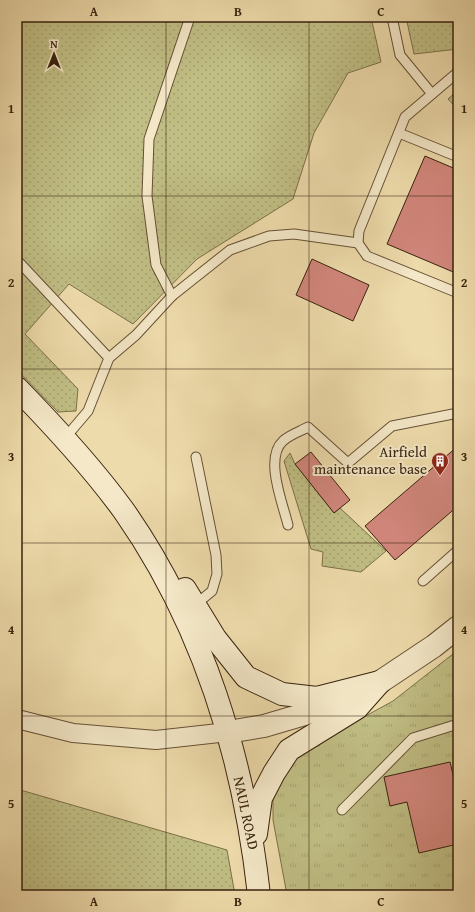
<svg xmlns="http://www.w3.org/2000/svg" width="475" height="912" viewBox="0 0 475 912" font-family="'Gentium Book Plus',serif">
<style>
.grass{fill:url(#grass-dots);stroke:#7c7049}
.park{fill:url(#park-tufts);stroke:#7c7049}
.building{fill:#d1867b;stroke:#39220e}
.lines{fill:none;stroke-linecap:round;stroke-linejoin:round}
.service-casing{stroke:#665035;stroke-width:11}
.minor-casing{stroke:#665035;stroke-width:20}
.tertiary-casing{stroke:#665035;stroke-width:24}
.secondary-casing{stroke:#39220e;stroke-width:24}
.service{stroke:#f4e8c8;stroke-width:9}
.minor{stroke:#f4e8c8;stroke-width:18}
.tertiary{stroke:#f4e8c8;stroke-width:22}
.secondary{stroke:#f4e8c8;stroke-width:22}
.grid{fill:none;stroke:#39220e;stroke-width:1;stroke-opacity:0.55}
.labels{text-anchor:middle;stroke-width:4;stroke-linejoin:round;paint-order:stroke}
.poi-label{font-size:15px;fill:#39220e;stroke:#f4e8c8;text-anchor:end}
.street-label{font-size:15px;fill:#39220e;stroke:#f4e8c8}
.neatline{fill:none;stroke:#39220e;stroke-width:1.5}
.grid-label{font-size:13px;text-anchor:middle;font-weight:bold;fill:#39220e}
</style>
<defs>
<pattern id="grass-dots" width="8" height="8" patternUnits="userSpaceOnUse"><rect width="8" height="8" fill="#c0be84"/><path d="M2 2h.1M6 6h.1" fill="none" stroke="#a6a371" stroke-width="1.8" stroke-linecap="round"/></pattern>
<pattern id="park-tufts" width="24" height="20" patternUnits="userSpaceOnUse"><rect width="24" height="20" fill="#c0be84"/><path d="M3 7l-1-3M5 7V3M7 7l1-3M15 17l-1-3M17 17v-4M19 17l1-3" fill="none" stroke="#a6a371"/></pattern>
</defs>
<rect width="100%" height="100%" fill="#eedbab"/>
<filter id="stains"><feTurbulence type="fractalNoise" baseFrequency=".005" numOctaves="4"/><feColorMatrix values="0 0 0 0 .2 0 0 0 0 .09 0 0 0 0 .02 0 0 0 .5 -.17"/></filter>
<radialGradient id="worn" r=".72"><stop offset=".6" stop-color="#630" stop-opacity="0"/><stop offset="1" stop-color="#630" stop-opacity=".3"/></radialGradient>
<!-- grass -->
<g class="grass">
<path d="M17,17h354l10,45 -33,11 -34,60 -21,66 -96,60 -64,65 -64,-40 -44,50 53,55 -2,22 -18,1 -41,-42z"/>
<path d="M406,17h52v32l-44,5z"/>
<path d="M458,90v20l-10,-11z"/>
<path d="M290,453l5,11 39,49 6,-5 46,43 -25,21 -39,-6 1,-14 -12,-3 -27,-88z"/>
<path d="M17,789l210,61 8,45h-218z"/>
</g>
<!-- park -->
<path class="park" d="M458,650v245h-171l-14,-75v-28l18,-35 102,-56z"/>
<!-- building -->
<g class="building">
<path d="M425,156l33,14v104l-71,-30z"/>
<path d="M312,259l57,26 -16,36 -57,-26z"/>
<path d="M458,446v60l-63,54 -30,-34z"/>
<path d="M311,452l39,48 -16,13 -39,-49z"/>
<path d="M450,762l8,33v49l-39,9 -12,-51 -17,4 -6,-29z"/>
</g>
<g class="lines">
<!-- service casing -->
<g class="service-casing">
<g id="service">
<path d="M392,17l8,38 32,39"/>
<path d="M458,72l-53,45 -46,114 -1,12 9,13 91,37"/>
<path d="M399,133l59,24"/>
<path d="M17,260l92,98"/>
<path d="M172,296l-16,-31 -9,-69 2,-57 41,-122"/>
<path d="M65,438l23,-27 21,-53 27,-23 36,-39 58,-46 39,-14 25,-2 64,9"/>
<path d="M288,525c-5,-21 -24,-67 -5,-84 6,-6 18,-10 25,-14l40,36 44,-37 66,-13"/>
<path d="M423,581l35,-31"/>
<path d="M195,605l17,-14 5,-17 -1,-19 -20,-98"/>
<path d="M342,810l71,-72 45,-14"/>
</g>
</g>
<!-- minor casing -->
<g class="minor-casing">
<path id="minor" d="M17,719l56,14 83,7 72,-8"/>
</g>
<!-- tertiary casing -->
<g class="tertiary-casing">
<path id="tertiary" d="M228,732l36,-6 51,-15 65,-29 54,-36 24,-19"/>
</g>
<!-- secondary casing -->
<g class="secondary-casing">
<g id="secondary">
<path d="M17,388c38,39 75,79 107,123 79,113 120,248 135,384"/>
<path d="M185,589l30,49 31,39 36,17 35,4 63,-16"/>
<path d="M256,834l5,-36 13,-25 15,-23 68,-42 23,-26"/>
</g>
</g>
<!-- service -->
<use href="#service" class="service"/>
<!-- minor -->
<use href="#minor" class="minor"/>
<!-- tertiary -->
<use href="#tertiary" class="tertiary"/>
<!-- secondary -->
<use href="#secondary" class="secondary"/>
</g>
<!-- grid -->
<path class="grid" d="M166,17v878M309,17v878M17,196h441M17,369h441M17,543h441M17,716h441"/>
<!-- icons -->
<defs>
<g id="building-pin" transform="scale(0.9)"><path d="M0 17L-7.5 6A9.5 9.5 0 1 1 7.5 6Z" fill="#8f2418" stroke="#f4e8c8"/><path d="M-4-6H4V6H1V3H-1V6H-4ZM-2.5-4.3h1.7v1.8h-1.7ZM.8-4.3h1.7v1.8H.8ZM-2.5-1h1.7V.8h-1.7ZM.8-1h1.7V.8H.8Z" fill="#fff"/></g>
</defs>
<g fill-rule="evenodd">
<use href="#building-pin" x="440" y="461"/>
</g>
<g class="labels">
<!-- poi labels -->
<g class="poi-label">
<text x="427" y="457">Airfield<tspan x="427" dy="17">maintenance base</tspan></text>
</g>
<!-- street labels -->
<g class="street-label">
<text transform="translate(246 813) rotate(78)" y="5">NAUL ROAD</text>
</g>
</g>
<!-- margin -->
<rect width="475" height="912" fill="none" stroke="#eedbab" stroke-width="44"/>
<!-- north arrow -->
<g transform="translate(54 54)" stroke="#f4e8c8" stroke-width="3" paint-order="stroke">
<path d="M0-3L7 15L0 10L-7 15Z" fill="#39220e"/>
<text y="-6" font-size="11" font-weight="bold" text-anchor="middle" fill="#39220e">N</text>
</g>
<rect x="22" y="22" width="431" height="868" class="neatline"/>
<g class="grid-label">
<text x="94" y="16">A</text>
<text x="238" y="16">B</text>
<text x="381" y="16">C</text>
<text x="11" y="113">1</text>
<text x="464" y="113">1</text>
<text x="11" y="287">2</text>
<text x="464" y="287">2</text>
<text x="11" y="461">3</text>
<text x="464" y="461">3</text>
<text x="11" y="634">4</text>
<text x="464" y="634">4</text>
<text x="11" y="808">5</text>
<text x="464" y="808">5</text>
<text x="94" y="906">A</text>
<text x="238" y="906">B</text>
<text x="381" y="906">C</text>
</g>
<rect width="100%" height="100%" filter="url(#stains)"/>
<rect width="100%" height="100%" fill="url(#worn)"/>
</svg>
